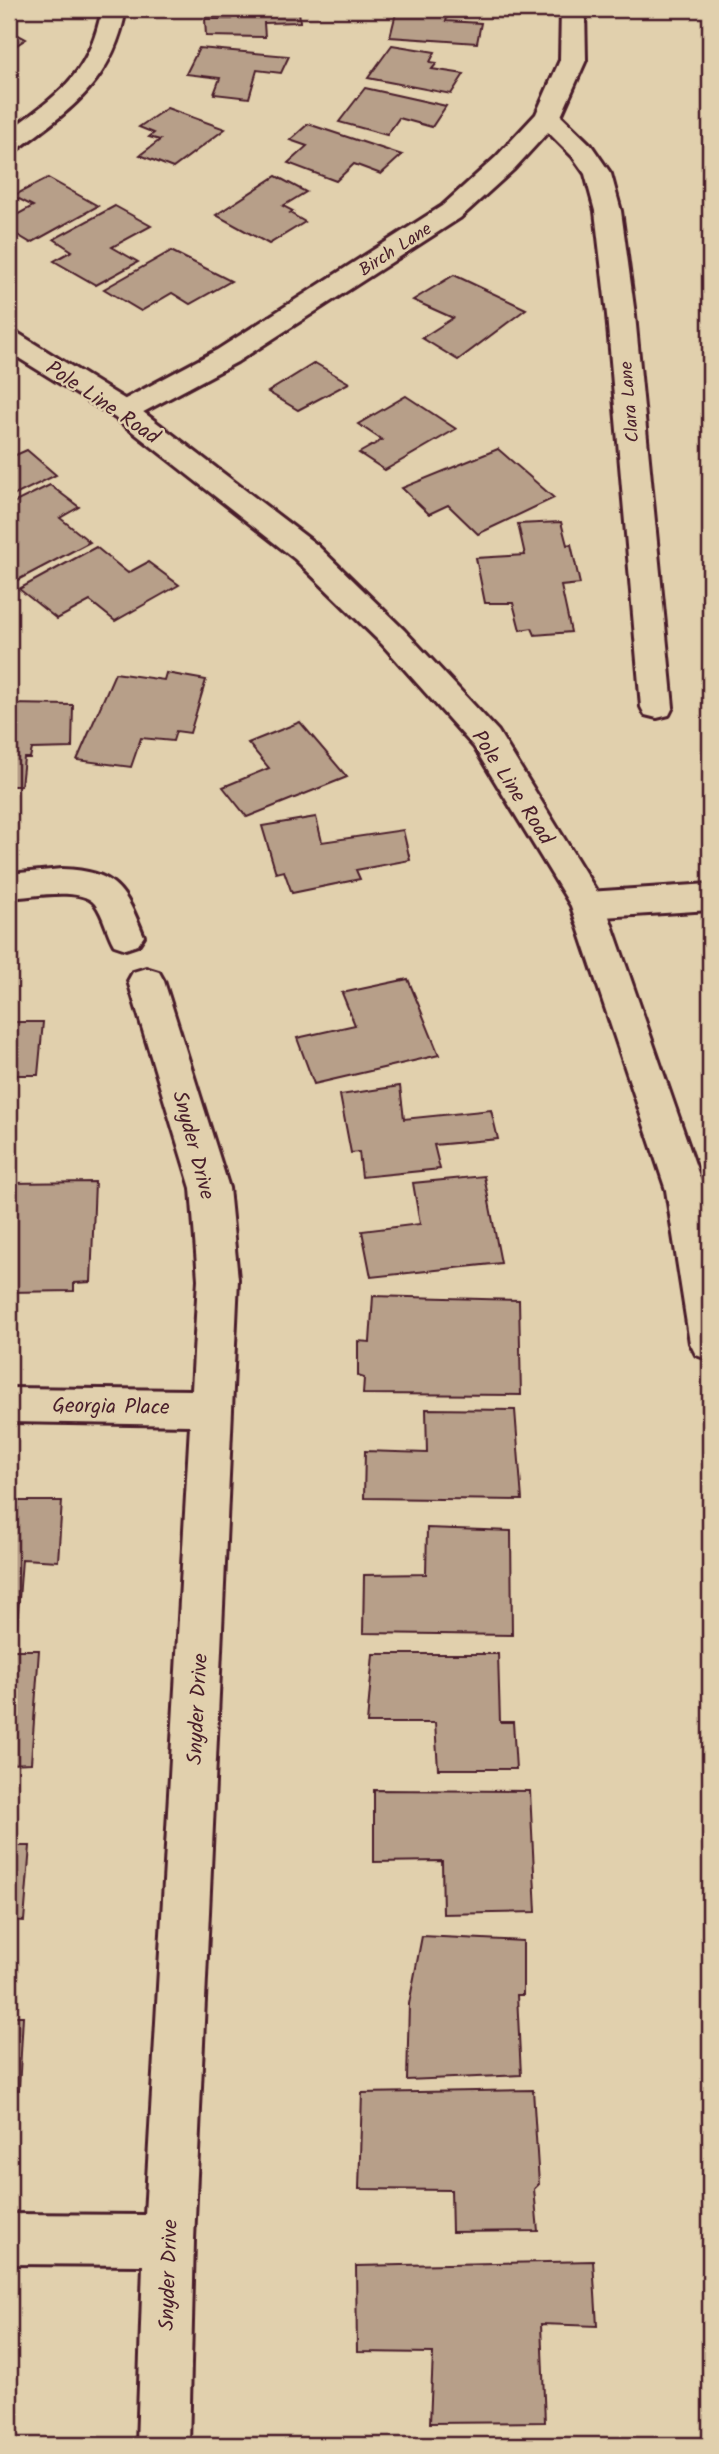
<svg xmlns="http://www.w3.org/2000/svg" width="719" height="2454" viewBox="0 0 719 2454" font-family="Kalam,sans-serif">
<style>
.building{fill:#b79f89;stroke:#4a1f2b;stroke-width:2}
.lines{fill:none;stroke-linecap:round;stroke-linejoin:round}
.minor-casing{stroke:#4a1f2b;stroke-width:6}
.major-casing{stroke:#4a1f2b;stroke-width:6}
.minor{fill:#e1d0ad;fill-rule:evenodd}
.major{fill:#e1d0ad;fill-rule:evenodd}
.labels{text-anchor:middle;stroke-width:5;stroke-linejoin:round;paint-order:stroke}
.far-street-label{font-size:18px;fill:#4a1f2b;stroke:#e1d0ad}
.street-label{font-size:21px;fill:#4a1f2b;stroke:#e1d0ad}
</style>
<rect width="100%" height="100%" fill="#e1d0ad"/>
<filter id="ink" filterUnits="userSpaceOnUse"><feTurbulence type="fractalNoise" baseFrequency=".0143" numOctaves="2"/><feDisplacementMap in="SourceGraphic" scale="14" xChannelSelector="R" yChannelSelector="G"/><feConvolveMatrix kernelMatrix="1 2 1 2 8 2 1 2 1" color-interpolation-filters="sRGB"/></filter>
<g filter="url(#ink)">
<!-- building -->
<g class="building">
<path d="M231,9h68l1,13 -36,1 1,14 -59,-1 -1,-17h27z"/>
<path d="M397,9h53l-4,12 35,2 -4,20 -87,-6z"/>
<path d="M9,30l17,9 -17,11z"/>
<path d="M392,45l43,7 -5,10 7,1 -5,6 32,5 -13,20 -83,-16z"/>
<path d="M199,48l90,8 -8,17 -24,-3 -8,28 -35,-4 6,-16 -34,-4z"/>
<path d="M365,88l81,18 -14,21 -33,-9 -12,17 -48,-13z"/>
<path d="M167,108l58,21 -52,39 -33,-13 20,-15 -11,-3 5,-4 -15,-6z"/>
<path d="M308,124l94,31 -21,19 -27,-10 -18,17 -48,-18 19,-17 -17,-6z"/>
<path d="M276,176l30,16 -23,14 10,5 -3,2 15,9 -36,22 -53,-29z"/>
<path d="M48,178l50,28 -67,37 -22,-13v-11l24,-13 -20,-10z"/>
<path d="M115,206l36,20 -39,21 26,15 -42,23 -42,-24 18,-10 -18,-12z"/>
<path d="M171,251l60,30 -41,23 -18,-11 -31,18 -37,-22z"/>
<path d="M454,275l72,34 -68,51 -36,-22 31,-20 -40,-18z"/>
<path d="M315,363l34,20 -51,27 -30,-18z"/>
<path d="M406,396l50,33 -71,41 -26,-17 23,-13 -24,-16z"/>
<path d="M498,449l56,49 -76,36 -30,-29 -19,9 -27,-26z"/>
<path d="M27,450l29,25 -47,23v-40z"/>
<path d="M50,485l29,22 -19,11 30,24 -78,41 -3,-3v-44l3,-1 -3,-3v-27z"/>
<path d="M561,522l6,23 4,-1 9,40 -19,2 10,46 -36,3 -3,-7 -12,2 -7,-27h-28l-9,-45 49,-3 -7,-31z"/>
<path d="M96,547l32,26 20,-11 31,23 -64,36 -25,-20 -33,18 -38,-30z"/>
<path d="M115,673l49,7 2,-7 40,7 -16,53 -14,-2 -3,10 -32,-3 -10,29 -54,-7z"/>
<path d="M9,704l64,1 -1,43 -40,1 -2,9h-6l-3,28h-12z"/>
<path d="M300,722l47,55 -100,40 -24,-30 46,-19 -21,-25z"/>
<path d="M316,817l6,25 81,-12 7,30 -54,10 4,9 -68,14 -8,-22 -8,2 -14,-47z"/>
<path d="M408,979l31,76 -125,29 -17,-46 58,-13 -13,-32z"/>
<path d="M9,1022h34l-5,53h-29z"/>
<path d="M400,1086l4,33 87,-9 7,29 -64,6 6,24 -78,8 -3,-25 -8,1 -11,-58z"/>
<path d="M484,1176l17,87 -130,14 -9,-46 58,-7 -7,-41z"/>
<path d="M95,1182l-4,100 -17,1v8l-65,1v-109z"/>
<path d="M373,1296l146,4 2,95 -158,-1 1,-16 -6,-2v-35l12,1z"/>
<path d="M426,1409l89,1 7,90 -158,-2 1,-47 62,2z"/>
<path d="M9,1501h53l-4,60 -36,-2 -5,67h-8z"/>
<path d="M427,1528l84,3 1,104 -149,-2 1,-58 62,-1z"/>
<path d="M9,1650h30l-8,113 -22,1z"/>
<path d="M373,1654h125l2,68h13l3,47h-78l-3,-46h-68z"/>
<path d="M374,1790l156,1 6,121 -93,2 -1,-53 -68,1z"/>
<path d="M9,1846h21l-6,75 -15,-1z"/>
<path d="M422,1936l101,5v54h-6l4,80 -114,5 2,-76z"/>
<path d="M9,2016h14l-4,74h-10z"/>
<path d="M533,2090l6,94 -5,5 4,42 -86,1 -1,-42 -92,-1 3,-96z"/>
<path d="M593,2261l4,65 -56,-2 4,98 -115,1 3,-70 -76,-1 -1,-86z"/>
</g>
<g class="lines">
<!-- minor casing -->
<g class="minor-casing">
<g id="minor">
<path d="M102,9h24c-13,71 -53,99 -108,140l-9,2v-20c51,-38 80,-56 93,-122z"/>
<path d="M561,9h24l1,51 -25,56 30,29 20,29 10,37 14,104 38,392 -4,8 -12,3 -12,-3 -4,-8 -34,-392 -12,-104 -10,-37 -12,-17 -25,-25 -34,37 -54,49 -223,144 -103,55 -10,3 -10,-3 -5,-6 5,-6 103,-55 225,-144 54,-49 40,-43 24,-54z"/>
<path d="M62,869c54,2 63,20 82,67l-6,9 -12,4 -12,-4c-7,-12 -10,-29 -19,-41 -14,-18 -65,-7 -86,-6v-24z"/>
<path d="M710,884v26l-122,8 -12,-4 -5,-9 5,-9 12,-4z"/>
<path d="M146,968l13,4 5,9 65,207 9,91 -44,961 -5,205h-52l6,-180 -134,-1v-50l136,1 45,-790 -181,-3v-34l183,2 6,-111 -7,-91 -63,-207 5,-9z"/>
</g>
</g>
<!-- major casing -->
<g class="major-casing">
<path id="major" d="M9,332l10,2 115,71 183,140 87,85 94,101 107,174 99,285 6,37v133l-14,-5 -6,-12 -24,-153 -95,-284 -97,-159 -92,-103 -87,-85 -181,-142 -105,-65z"/>
</g>
<!-- minor -->
<use href="#minor" class="minor"/>
<!-- major -->
<use href="#major" class="major"/>
</g>
</g>
<g class="labels">
<!-- far-street labels -->
<g class="far-street-label">
<text transform="translate(395 249) rotate(-33)" y="6">Birch Lane</text>
<text transform="translate(629 402) rotate(-95)" y="6">Clara Lane</text>
</g>
<!-- street labels -->
<g class="street-label">
<text transform="translate(103 402) rotate(34)" y="7">Pole Line Road</text>
<text transform="translate(513 787) rotate(57)" y="7">Pole Line Road</text>
<text transform="translate(194 1145) rotate(75)" y="7">Snyder Drive</text>
<text transform="translate(111 1406) rotate(1)" y="7">Georgia Place</text>
<text transform="translate(197 1709) rotate(-87)" y="7">Snyder Drive</text>
<text transform="translate(168 2275) rotate(-88)" y="7">Snyder Drive</text>
</g>
</g>
<!-- margin -->
<rect width="719" height="2454" fill="none" stroke="#e1d0ad" stroke-width="35"/>
<rect x="18" y="18" width="684" height="2419" fill="none" stroke="#4a1f2b" stroke-width="2.5" filter="url(#ink)"/>
</svg>
